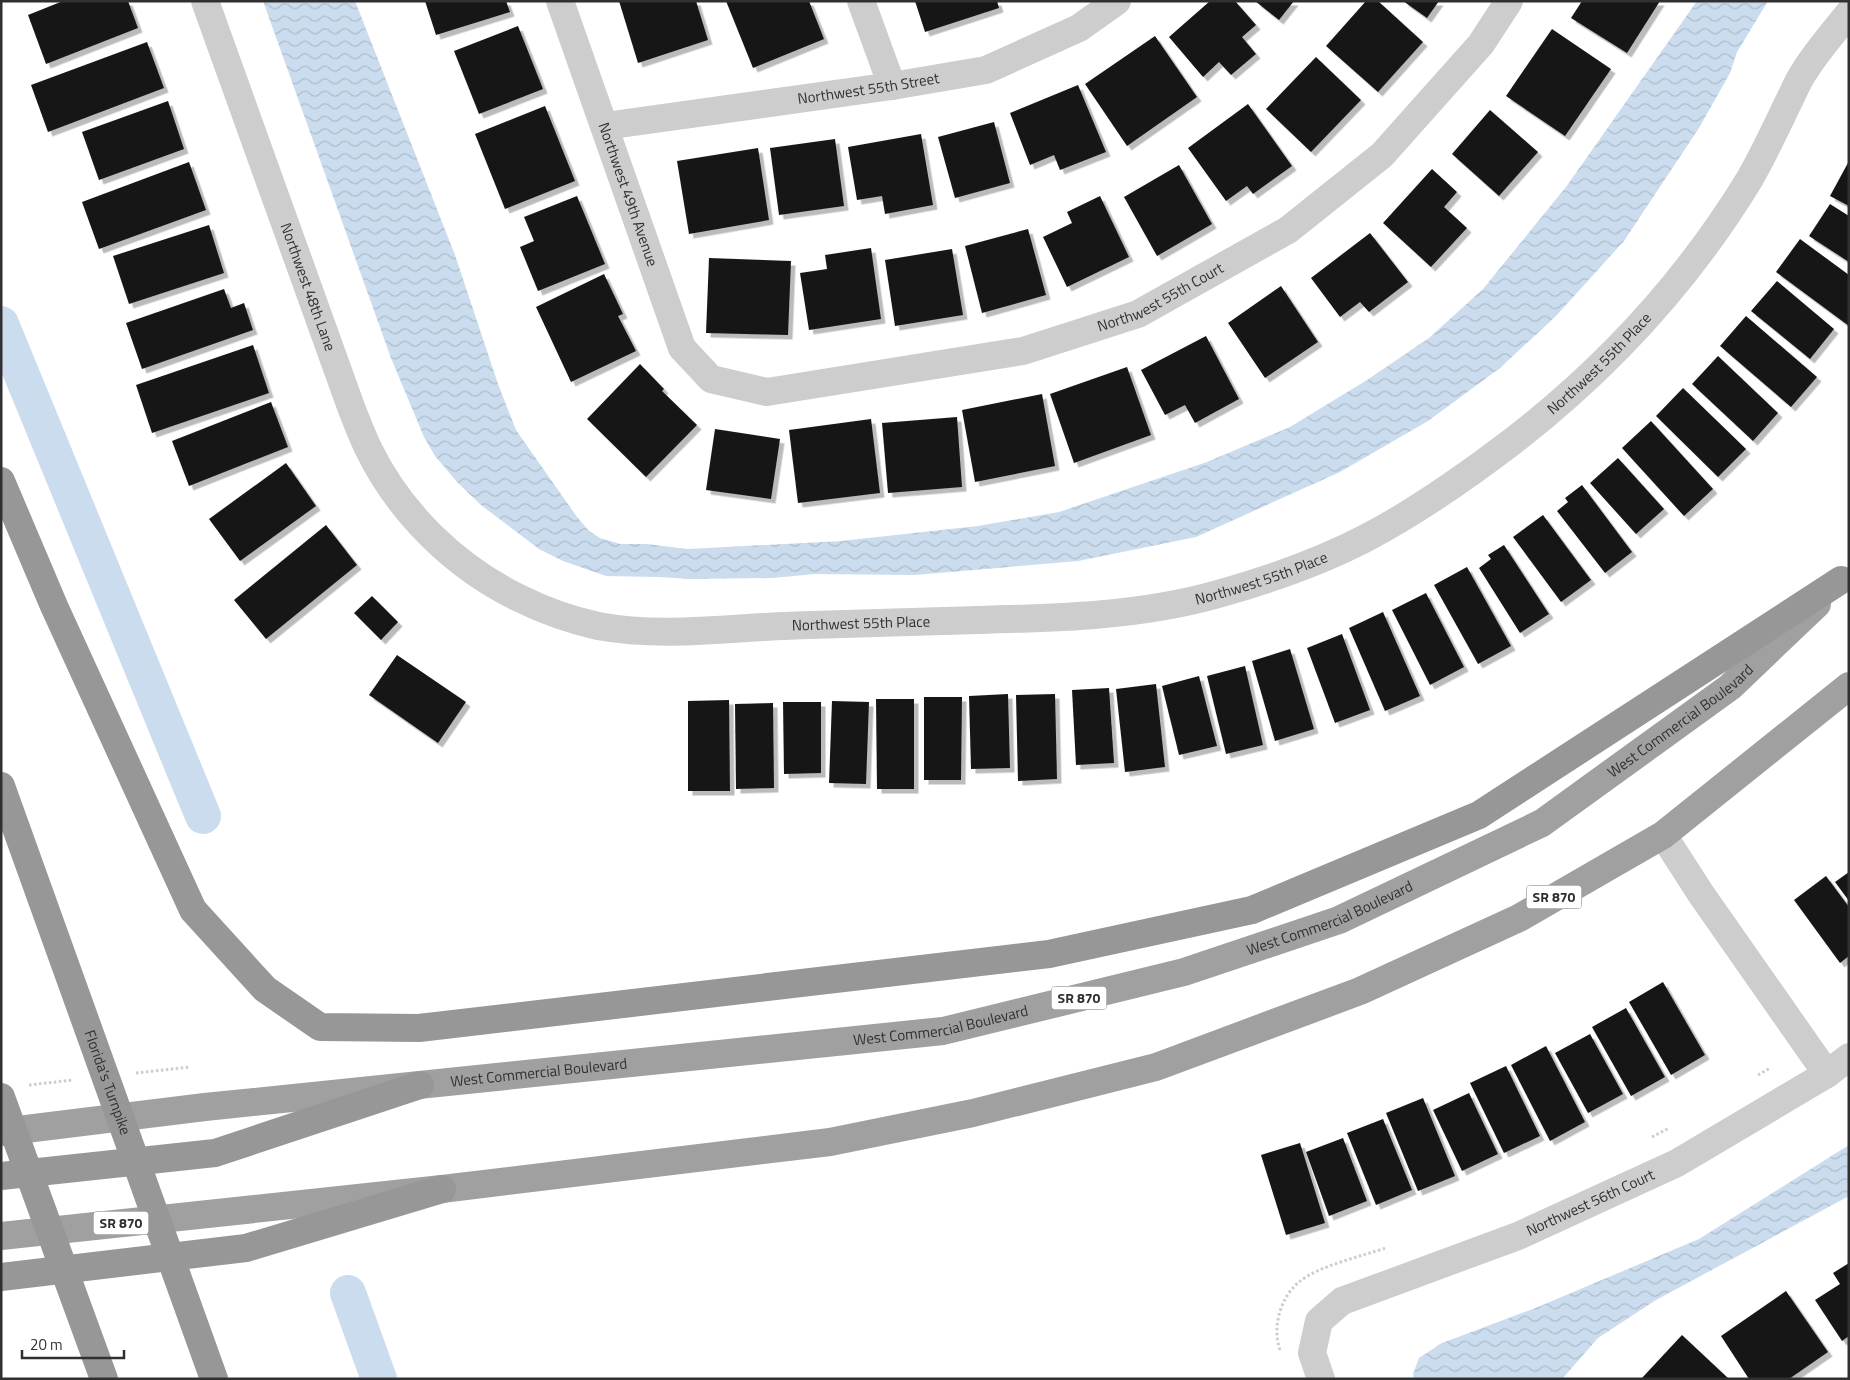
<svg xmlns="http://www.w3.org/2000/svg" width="1850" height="1380" viewBox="0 0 1850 1380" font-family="'Titillium Web',sans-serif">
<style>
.water{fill:url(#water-waves)}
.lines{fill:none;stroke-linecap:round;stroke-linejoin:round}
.canal{stroke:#cadced;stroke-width:36}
.building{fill:#171717;filter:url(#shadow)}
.path{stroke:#cdcdcd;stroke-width:3;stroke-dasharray:2.5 2.5;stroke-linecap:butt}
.minor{stroke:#cdcdcd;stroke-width:28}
.trunk{stroke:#a0a0a0;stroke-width:28}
.motorway{stroke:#979797;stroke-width:28}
.labels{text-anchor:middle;stroke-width:5;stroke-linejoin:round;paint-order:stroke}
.shield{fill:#fff;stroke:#6e6e6e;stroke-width:1}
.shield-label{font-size:14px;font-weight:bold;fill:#303030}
.street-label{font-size:15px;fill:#303030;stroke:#fff}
</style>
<defs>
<pattern id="water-waves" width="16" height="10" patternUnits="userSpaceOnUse" patternTransform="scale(1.25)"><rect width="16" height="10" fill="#cadced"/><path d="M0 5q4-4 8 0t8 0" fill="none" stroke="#aebdcc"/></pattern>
<filter id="shadow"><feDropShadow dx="4.5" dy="4.5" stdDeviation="0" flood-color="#0004"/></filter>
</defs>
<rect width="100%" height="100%" fill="#fff"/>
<!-- water -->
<g class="water">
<path d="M263,1h92l100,254 43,129 18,46 61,87 12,14 11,7 20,6h26l42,5 153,-8 137,-15 81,-14 148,-50 83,-35 77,-47 62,-42 54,-49 83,-102 131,-186h71l-31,51 -7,21 -31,55 -75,113 -68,75 -56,52 -72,53 -88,51 -144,65 -118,24 -163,14 -100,-1 -42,4 -82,1 -33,-2 -52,-1 -43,-15 -24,-12 -58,-44 -24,-23 -22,-26 -11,-19 -33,-79z"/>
<path d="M1849,1145v51l-193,104 -58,38 -36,41h-148l-1,-5 6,-16 23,-15 91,-34 166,-70z"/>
</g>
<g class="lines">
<!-- canal -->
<g class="canal">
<path d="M1,324l202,492"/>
<path d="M348,1293l31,86"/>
</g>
</g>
<!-- building -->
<g class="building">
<path d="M63,1h65l10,27 -92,36 -18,-49z"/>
<path d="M425,1h81l4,11 -74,23z"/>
<path d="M619,1h77l12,39 -70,23z"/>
<path d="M726,1h83l15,38 -71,29z"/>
<path d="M915,1h82l2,7 -74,24z"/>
<path d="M1210,1h25l21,24 -14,12 14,17 -25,21 -12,-13 -16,15 -34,-40z"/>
<path d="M1255,1h39l-15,19z"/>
<path d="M1366,1h12l45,41 -45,50 -52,-46z"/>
<path d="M1403,1h36l-12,17z"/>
<path d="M1582,1h78l-33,52 -56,-35z"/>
<path d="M518,26l25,63 -64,25 -25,-63z"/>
<path d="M1552,29l59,40 -46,67 -59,-40z"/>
<path d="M1155,36l42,61 -70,49 -42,-62z"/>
<path d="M147,42l17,46 -116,44 -17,-47z"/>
<path d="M1316,57l45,43 -50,52 -45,-43z"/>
<path d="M1078,85l28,67 -46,18 -6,-15 -24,10 -20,-52z"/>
<path d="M168,101l16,48 -85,31 -17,-48z"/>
<path d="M1248,104l44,62 -39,28 -6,-8 -21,15 -38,-53z"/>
<path d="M545,106l30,75 -70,28 -30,-75z"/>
<path d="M1490,110l48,42 -39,44 -47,-42z"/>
<path d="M994,122l16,61 -55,15 -17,-61z"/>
<path d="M921,134l12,71 -48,9 -3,-18 -25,4 -9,-53z"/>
<path d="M835,139l9,67 -65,9 -9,-67z"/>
<path d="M758,148l11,72 -80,14 -12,-73z"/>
<path d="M1849,161v45l-19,-10z"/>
<path d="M189,162l17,48 -107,39 -17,-47z"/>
<path d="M1179,165l33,59 -55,32 -33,-59z"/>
<path d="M1432,169l25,23 -13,15 23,21 -36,39 -48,-44z"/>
<path d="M577,196l28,68 -67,27 -18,-44 14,-6 -10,-24z"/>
<path d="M1100,196l29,61 -62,30 -24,-50 29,-14 -5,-11z"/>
<path d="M1830,204l19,12v46l-40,-26z"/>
<path d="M209,225l15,48 -95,31 -16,-48z"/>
<path d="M1028,229l18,66 -64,18 -17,-67z"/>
<path d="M1370,233l38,49 -39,30 -9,-10 -20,15 -29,-39z"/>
<path d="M1800,239l49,36v51l-73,-54z"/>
<path d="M871,248l10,71 -72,11 -9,-57 27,-4 -2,-14z"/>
<path d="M952,249l11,66 -68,11 -10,-66z"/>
<path d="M709,258l82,3 -3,74 -82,-2z"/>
<path d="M604,274l19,40 -5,2 18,35 -65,31 -35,-75z"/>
<path d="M1777,281l57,48 -24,30 -59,-48z"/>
<path d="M1281,286l37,56 -53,36 -37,-55z"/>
<path d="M224,289l7,19 13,-5 9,27 -111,39 -16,-46z"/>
<path d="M1746,316l71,61 -26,30 -71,-61z"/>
<path d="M1206,336l33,63 -44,24 -10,-18 -20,10 -24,-45z"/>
<path d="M253,345l16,48 -117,40 -16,-48z"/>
<path d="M1718,356l60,57 -25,28 -61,-57z"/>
<path d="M640,364l24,25 -2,2 35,34 -51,52 -59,-58z"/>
<path d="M1127,367l24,68 -77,28 -24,-69z"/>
<path d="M1683,388l63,61 -28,28 -62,-61z"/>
<path d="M1042,394l13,72 -80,16 -13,-72z"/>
<path d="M271,402l17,45 -99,39 -17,-45z"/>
<path d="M957,417l5,70 -74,6 -6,-70z"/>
<path d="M871,419l9,74 -82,10 -9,-73z"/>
<path d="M1651,421l62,68 -29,27 -62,-68z"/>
<path d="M715,429l65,10 -9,60 -65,-9z"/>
<path d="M1618,458l46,51 -28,25 -46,-51z"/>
<path d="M286,463l30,43 -76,55 -31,-42z"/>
<path d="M1582,485l50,67 -27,21 -48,-62 11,-9 -3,-4z"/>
<path d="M1543,515l48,65 -30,22 -48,-65z"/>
<path d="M326,525l31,40 -91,74 -32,-39z"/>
<path d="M1504,545l45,69 -29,19 -41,-65 12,-9 -3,-4z"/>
<path d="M1467,567l44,79 -33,18 -44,-79z"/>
<path d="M1426,593l38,74 -34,18 -38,-75z"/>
<path d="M372,596l26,26 -17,18 -27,-27z"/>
<path d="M1383,612l37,84 -35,15 -36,-83z"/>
<path d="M1342,634l28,76 -35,13 -28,-75z"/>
<path d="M1290,649l24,80 -39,12 -23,-80z"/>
<path d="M397,655l69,47 -28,41 -69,-48z"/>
<path d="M1245,666l18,79 -37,9 -19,-78z"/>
<path d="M1199,676l18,70 -38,9 -17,-69z"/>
<path d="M1156,684l9,83 -40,5 -9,-83z"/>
<path d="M1109,688l5,75 -38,2 -4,-75z"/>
<path d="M1008,694l2,74 -39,1 -2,-73z"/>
<path d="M1055,694l2,85 -39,2 -2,-86z"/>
<path d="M924,697h38l-1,83h-37z"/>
<path d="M876,699h38v90h-37z"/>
<path d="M729,700l1,91h-42v-90z"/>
<path d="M832,701l37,1 -3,82 -37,-1z"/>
<path d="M783,702h38v71l-37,1z"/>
<path d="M773,703l1,85 -38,1 -1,-85z"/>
<path d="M1849,872v29l-14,-19z"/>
<path d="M1826,876l23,31v49l-9,7 -46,-63z"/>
<path d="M1663,982l42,73 -34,20 -42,-73z"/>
<path d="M1626,1008l39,69 -34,19 -39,-69z"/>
<path d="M1590,1034l33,60 -35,19 -33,-60z"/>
<path d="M1546,1046l39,76 -35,19 -39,-76z"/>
<path d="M1506,1066l34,70 -36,17 -34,-70z"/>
<path d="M1469,1093l29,61 -36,17 -29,-61z"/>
<path d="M1423,1098l32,78 -37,15 -32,-78z"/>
<path d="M1383,1119l29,71 -36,15 -29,-72z"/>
<path d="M1343,1138l24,63 -38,15 -23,-64z"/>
<path d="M1300,1143l25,80 -39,12 -25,-80z"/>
<path d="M1849,1263v73l-7,5 -27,-41 25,-16 -7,-11z"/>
<path d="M1786,1291l42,61 -39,27h-40l-28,-43z"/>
<path d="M1682,1335l47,44h-88z"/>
</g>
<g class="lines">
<!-- path -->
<g class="path">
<path d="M136,1073l54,-6"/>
<path d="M1758,1075l12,-7"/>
<path d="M29,1085l44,-5"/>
<path d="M1652,1137l17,-9"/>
<path d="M1280,1350c-4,-12 -4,-23 -1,-35 3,-12 10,-25 20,-33 19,-16 63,-26 87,-34"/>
</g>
<!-- minor -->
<g class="minor">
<path id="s1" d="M205,1l146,406c6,15 11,29 18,43 31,63 86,117 150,148 24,12 52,22 79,28 69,13 143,0 213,-1 56,-2 112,-3 167,-5 80,-2 163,-4 240,-26 50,-14 102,-32 148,-56 52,-27 101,-62 147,-97 93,-72 175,-161 236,-261 14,-24 26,-50 38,-75 6,-11 10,-23 17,-33 13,-21 30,-40 45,-59"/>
<path id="s2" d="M560,1l122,347 29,31 56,13 256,-41 115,-37 150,-84 94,-75 99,-111 28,-43"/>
<path d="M861,1l31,85"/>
<path id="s3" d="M605,126l287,-40 94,-16 93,-42 38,-27"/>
<path d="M1663,835l38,59 126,180"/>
<path id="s4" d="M1321,1379l-9,-26 7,-32 23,-20 176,-65 159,-73 150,-89 22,-17"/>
</g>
<!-- trunk -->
<g class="trunk">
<path id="s5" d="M1,1132l204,-25 738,-76 241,-59 155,-52 203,-97 188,-136 87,-83"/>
<path d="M1,1236l441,-47 388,-47 143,-29 183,-46 204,-76 159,-73 144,-83 186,-149"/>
</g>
<!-- motorway -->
<g class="motorway">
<path d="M1,481l53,125 139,304 72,79 55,38 99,1 630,-74 203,-44 227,-95 362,-235"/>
<path id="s6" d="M1,786l213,593"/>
<path d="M1,1097l103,282"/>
<path d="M1,1176l214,-23 205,-68"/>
<path d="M1,1277l245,-29 196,-59"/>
</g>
</g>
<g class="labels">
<!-- shield labels -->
<g class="shield">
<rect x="1526.5" y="885.5" width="55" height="23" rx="4"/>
<rect x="1051.5" y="986.5" width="55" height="23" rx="4"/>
<rect x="93.5" y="1211.5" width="55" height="23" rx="4"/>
</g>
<g class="shield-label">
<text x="1554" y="902">SR 870</text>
<text x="1079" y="1003">SR 870</text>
<text x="121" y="1228">SR 870</text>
</g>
<!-- street labels -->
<g class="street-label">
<text dy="5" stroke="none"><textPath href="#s3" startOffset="266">Northwest 55th Street</textPath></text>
<text dy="5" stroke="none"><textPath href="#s2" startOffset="205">Northwest 49th Avenue</textPath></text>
<text dy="5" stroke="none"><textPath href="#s1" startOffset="304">Northwest 48th Lane</textPath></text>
<text dy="5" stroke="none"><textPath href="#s2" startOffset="875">Northwest 55th Court</textPath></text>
<text dy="5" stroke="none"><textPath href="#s1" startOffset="1850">Northwest 55th Place</textPath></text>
<text dy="5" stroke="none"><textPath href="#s1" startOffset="1445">Northwest 55th Place</textPath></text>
<text dy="5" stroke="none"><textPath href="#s1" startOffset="1040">Northwest 55th Place</textPath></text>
<text dy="5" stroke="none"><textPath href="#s5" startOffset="1756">West Commercial Boulevard</textPath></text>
<text dy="5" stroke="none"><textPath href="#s5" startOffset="1351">West Commercial Boulevard</textPath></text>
<text dy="5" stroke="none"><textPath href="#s5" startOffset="946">West Commercial Boulevard</textPath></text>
<text dy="5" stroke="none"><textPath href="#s5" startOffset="541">West Commercial Boulevard</textPath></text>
<text dy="5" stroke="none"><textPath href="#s6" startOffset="315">Florida's Turnpike</textPath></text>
<text dy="5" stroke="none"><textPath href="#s4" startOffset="358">Northwest 56th Court</textPath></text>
</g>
</g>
<!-- border -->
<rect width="1850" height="1380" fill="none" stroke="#303030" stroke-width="5"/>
<!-- scale -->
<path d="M22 1350v8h102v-8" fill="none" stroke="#303030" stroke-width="2.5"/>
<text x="30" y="1350" font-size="15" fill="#303030" stroke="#ffffff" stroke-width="4" paint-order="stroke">20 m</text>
</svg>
